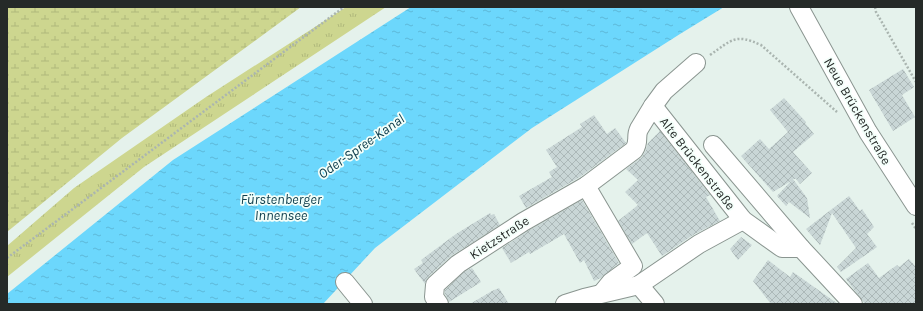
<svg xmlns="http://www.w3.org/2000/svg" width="923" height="311" viewBox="0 0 923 311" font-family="Karla,sans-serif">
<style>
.grass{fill:url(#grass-tufts)}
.wetland{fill:url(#wetland-marsh)}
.water{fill:url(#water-ripples)}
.building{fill:url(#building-cross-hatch)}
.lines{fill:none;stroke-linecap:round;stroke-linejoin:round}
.minor-casing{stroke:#8a9590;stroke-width:20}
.path{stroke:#aab5b0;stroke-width:2.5;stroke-dasharray:2 2;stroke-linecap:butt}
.minor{stroke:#fff;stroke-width:18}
.labels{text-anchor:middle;stroke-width:3.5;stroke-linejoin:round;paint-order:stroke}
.street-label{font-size:13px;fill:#252a28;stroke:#f3fffa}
.water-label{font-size:14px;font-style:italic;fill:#10404f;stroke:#f3fffa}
</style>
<defs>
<pattern id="grass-tufts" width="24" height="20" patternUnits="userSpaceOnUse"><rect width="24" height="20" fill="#cdd68f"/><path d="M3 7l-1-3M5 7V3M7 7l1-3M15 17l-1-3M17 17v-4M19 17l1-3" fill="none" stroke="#b0b87b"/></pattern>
<pattern id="wetland-marsh" width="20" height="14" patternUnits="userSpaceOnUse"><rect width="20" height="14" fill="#cdd68f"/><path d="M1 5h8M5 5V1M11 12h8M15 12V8" fill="none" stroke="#b0b87b"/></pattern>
<pattern id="water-ripples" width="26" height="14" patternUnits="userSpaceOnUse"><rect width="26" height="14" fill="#6cd7fc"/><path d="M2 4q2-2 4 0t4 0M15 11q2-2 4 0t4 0" fill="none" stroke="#5db9d8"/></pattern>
<pattern id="building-cross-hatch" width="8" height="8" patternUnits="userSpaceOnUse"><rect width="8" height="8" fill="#c9d6d6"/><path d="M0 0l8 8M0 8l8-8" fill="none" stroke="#acb8b8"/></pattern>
</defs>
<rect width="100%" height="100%" fill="#e5f2ec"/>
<!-- grass -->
<path class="grass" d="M346,7h40l-242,160 -137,110v-31l67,-58 132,-91z"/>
<!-- wetland -->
<path class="wetland" d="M7,7h294l-179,131 -115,94z"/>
<!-- water -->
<path class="water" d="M411,7h313l-44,27 -148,94 -157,120 -52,56h-316v-10l166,-134z"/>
<!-- building -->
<g class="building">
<path d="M903,69l11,18 -12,8 13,22 -22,14 -24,-41z"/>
<path d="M784,98l22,24 -1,1 9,11 -21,18 19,21 -12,11 -4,-5h-3l14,19 3,20 -21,-16 -3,4 -9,-10 14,-15 -18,11 -32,-36 19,-17 9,10 19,-17 -18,-22z"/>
<path d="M594,115l13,19 8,-6 11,15 -46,34 -54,31 -7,-12 33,-19 -3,-5 8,-5 -11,-17 36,-23 -2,-3z"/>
<path d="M660,131l50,64 -4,2 14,24 -27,14 -31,21 -15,-23 -15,11 -14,-23 20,-16 -13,-13 13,-12 -12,-11 15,-11 4,-6 3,-9z"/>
<path d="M849,196l11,15 2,-2 12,18 -7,7 10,13 -36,25 -4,-5 19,-19 -24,-35 -12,32 -14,-16z"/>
<path d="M582,200l37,63 -18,15 -7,3 -10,-21 -4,3 -16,-29 -34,20 -1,-2 -18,11 -9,-15 26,-17z"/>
<path d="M490,213l1,2 3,-1 6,11 -49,31 -23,21 -3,7 -11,-15 9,-6 -2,-3 35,-26z"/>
<path d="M741,237l11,8 -14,15 -8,-11z"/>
<path d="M909,259l7,8v37h-51l-19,-25 22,-16 11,15 18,-13 2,2z"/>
<path d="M768,260l22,17 3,-5 45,32h-67l-18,-23z"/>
<path d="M472,268l9,14 -32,20 -4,-8v-4l19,-18z"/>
<path d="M499,288l10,16h-39l22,-13z"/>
</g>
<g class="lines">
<!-- minor casing -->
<g class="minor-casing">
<g id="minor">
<path d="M799,7l69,125 48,74"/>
<path d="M653,106l90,114 39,28h19"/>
<path d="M713,145l88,103 52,56"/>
<path d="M586,186l47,80 -22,16 -9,11"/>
<path d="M345,282l18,22"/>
<path d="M639,285l16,19"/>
<path d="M439,304l-5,-7 1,-12 23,-21 65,-42 63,-36 48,-36c6,-9 1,-13 5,-21l14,-23 11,-15 32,-28"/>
<path d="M565,304l19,-6 55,-13 60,-41 44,-24"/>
</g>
</g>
<!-- path -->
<g class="path">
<path d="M875,7l1,5 40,70"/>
<path d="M710,55c22,-15 25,-22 51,-10l76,67"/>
<path d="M912,223l4,6"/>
<path d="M7,258l337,-251"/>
</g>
<!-- minor -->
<use href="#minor" class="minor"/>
</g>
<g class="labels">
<!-- street labels -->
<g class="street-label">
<text transform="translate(858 111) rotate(60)" y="5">Neue Brückenstraße</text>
<text transform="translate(698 163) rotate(52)" y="5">Alte Brückenstraße</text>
<text transform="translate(499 237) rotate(-33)" y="5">Kietzstraße</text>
</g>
<!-- water labels -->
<g class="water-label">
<text transform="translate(361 146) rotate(-35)" y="5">Oder-Spree-Kanal</text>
<text x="281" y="204">Fürstenberger<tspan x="281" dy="16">Innensee</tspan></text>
</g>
</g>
<!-- border -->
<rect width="923" height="311" fill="none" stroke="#252a28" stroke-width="16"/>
</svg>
